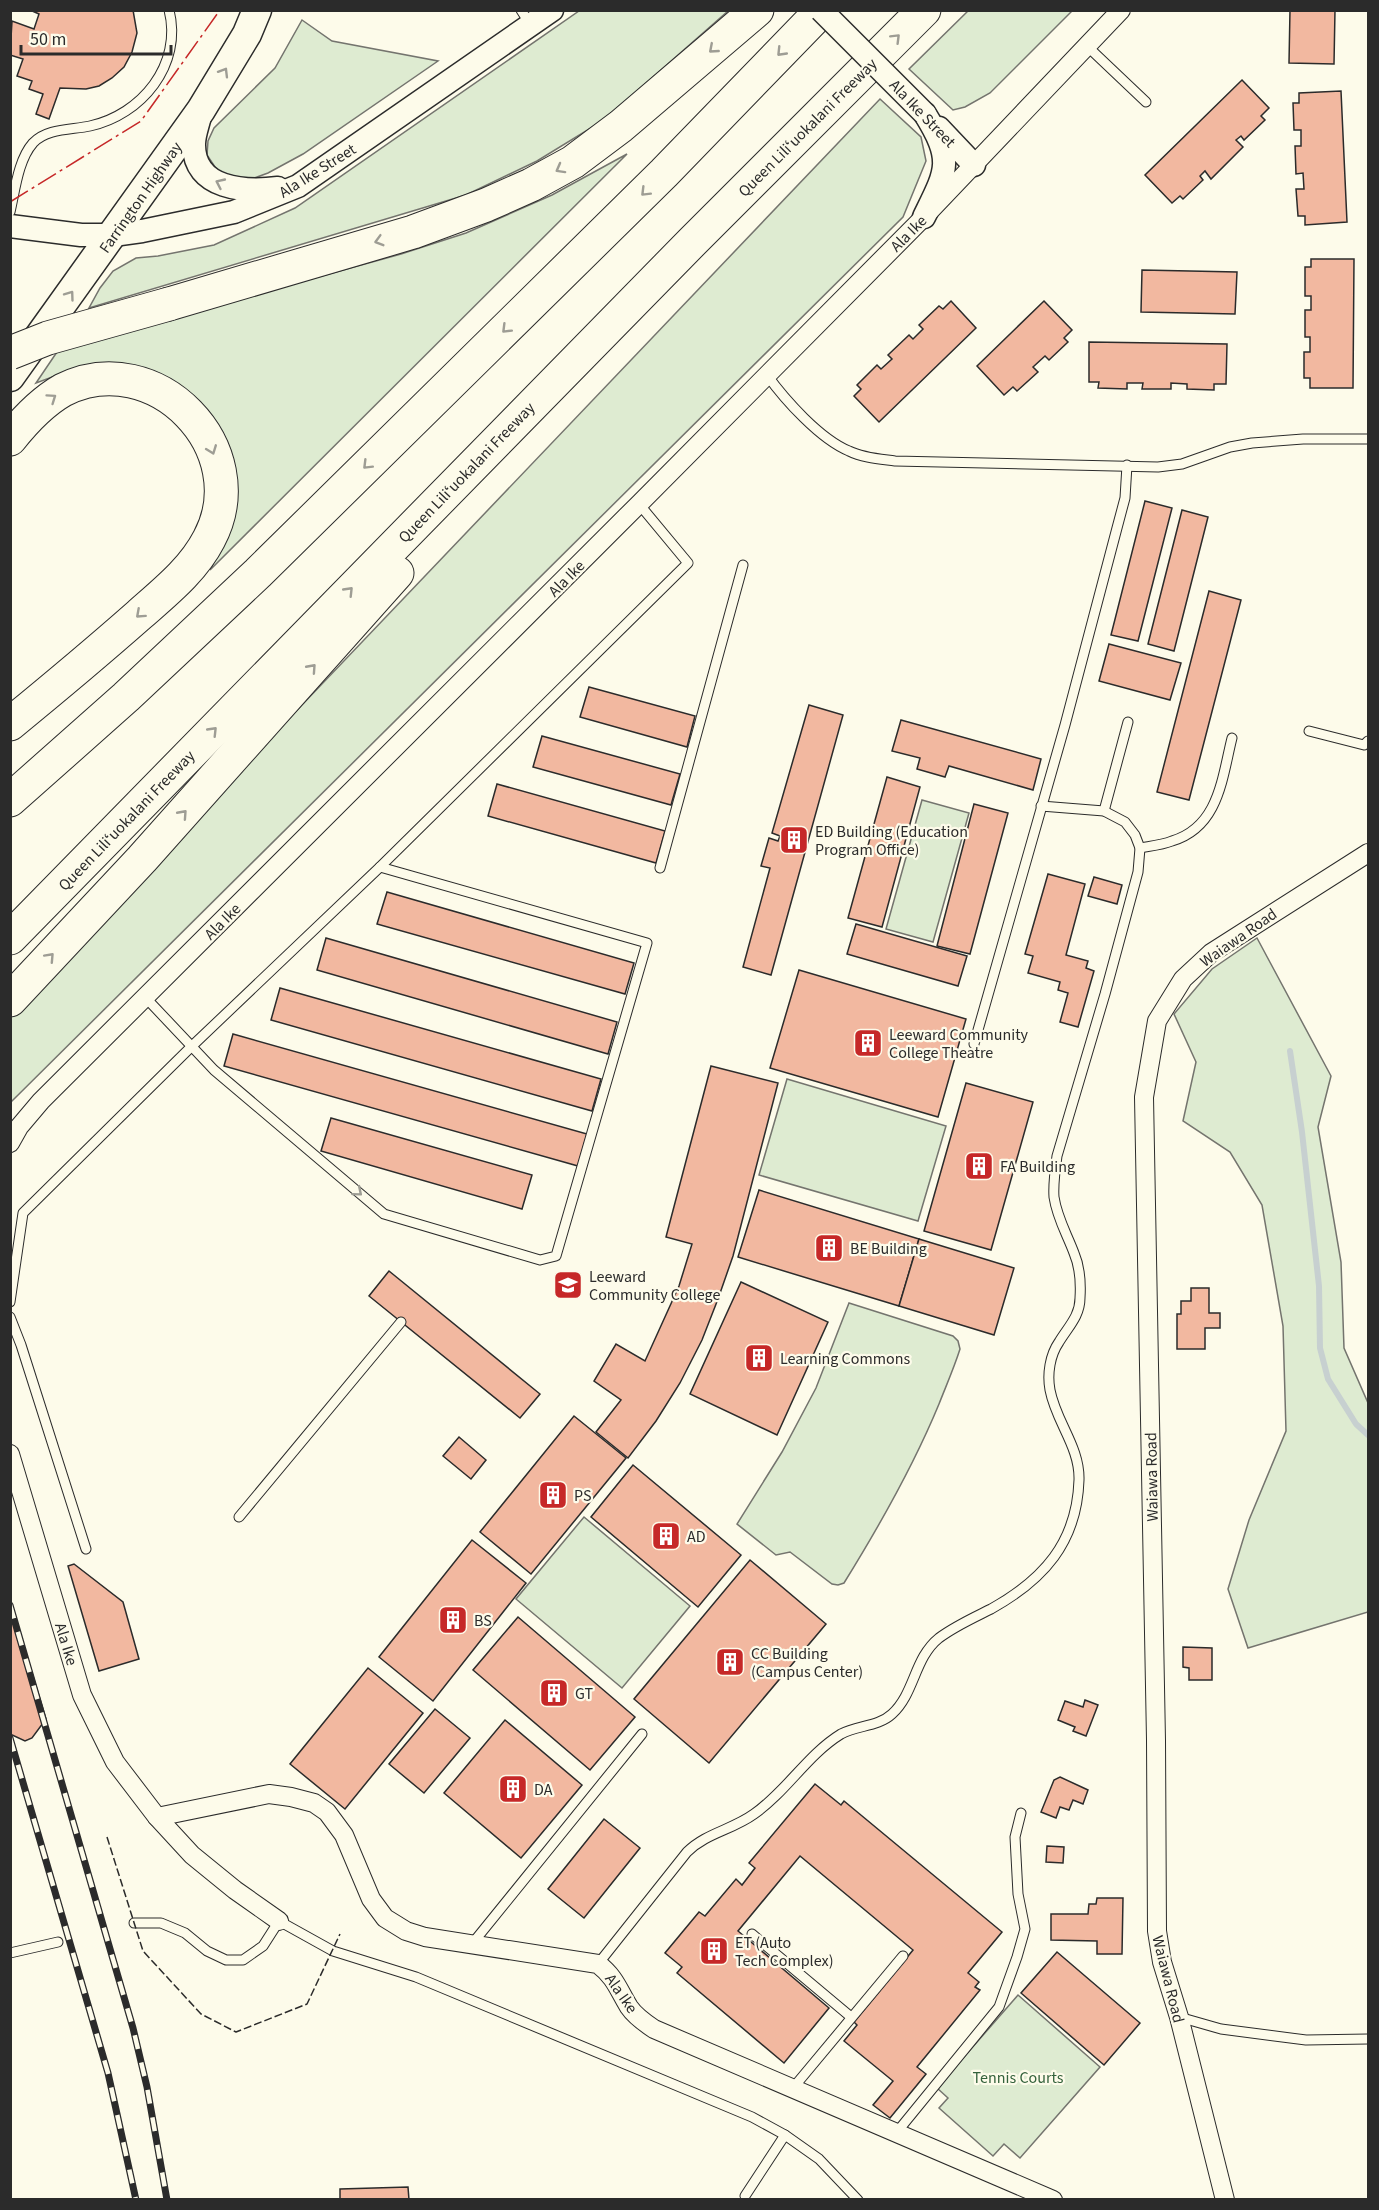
<svg xmlns="http://www.w3.org/2000/svg" width="1379" height="2210" viewBox="0 0 1379 2210" font-family="'Source Sans 3',sans-serif">
<style>
.green{fill:#deebd1;stroke:#74746e;stroke-width:1.5}
.lines{fill:none;stroke-linecap:round;stroke-linejoin:round}
.stream{stroke:#c7d0d0;stroke-width:6}
.building{fill:#f2b8a0;stroke:#2b2b2b;stroke-width:1.5}
.service-casing{stroke:#2b2b2b;stroke-width:11}
.minor-casing{stroke:#2b2b2b;stroke-width:20}
.tertiary-casing{stroke:#2b2b2b;stroke-width:25}
.primary-casing{stroke:#2b2b2b;stroke-width:31}
.motorway-casing{stroke:#2b2b2b;stroke-width:35}
.service{stroke:#fdfbea;stroke-width:9}
.minor{stroke:#fdfbea;stroke-width:18}
.tertiary{stroke:#fdfbea;stroke-width:22}
.primary{stroke:#fdfbea;stroke-width:28}
.motorway{stroke:#fdfbea;stroke-width:33}
.rail-casing{stroke:#2b2b2b;stroke-width:7}
.rail{stroke:#fdfbea;stroke-width:4.5;stroke-dasharray:14;stroke-linecap:butt}
.tertiary-bridge-casing{stroke:#2b2b2b;stroke-width:25;stroke-linecap:butt}
.motorway-bridge-casing{stroke:#2b2b2b;stroke-width:35;stroke-linecap:butt}
.tertiary-bridge{stroke:#fdfbea;stroke-width:22}
.motorway-bridge{stroke:#fdfbea;stroke-width:33}
.fence{stroke:#2b2b2b;stroke-width:1.5;stroke-dasharray:8 3;stroke-linecap:butt}
.power{stroke:#c62828;stroke-width:1.5;stroke-dasharray:21 4.5 3 4.5;stroke-linecap:butt}
.oneway{stroke:#9e9d94}
.labels{text-anchor:middle;stroke-width:4.5;stroke-linejoin:round;paint-order:stroke}
.street-label{font-size:16px;fill:#2b2b2b;stroke:#fdfbea}
.poi-label{font-size:16px;fill:#2b2b2b;stroke:#fdfbea;text-anchor:start}
.park-label{font-size:16px;fill:#34623c;stroke:#fdfbea}
</style>
<rect width="100%" height="100%" fill="#fdfbea"/>
<!-- green -->
<g class="green">
<path d="M969,10h103v1l-82,82 -25,14 -12,3 -44,-41z"/>
<path d="M579,11h149l-124,109 -67,41 -71,34 -377,113 11,-20 13,-17 23,-13 22,-2 56,-11 81,-37z"/>
<path d="M302,20l30,21 106,20 -135,93 -35,19 -19,7 -30,-7 -12,-18 1,-14 6,-13 61,-60z"/>
<path d="M880,99l41,38 5,24 -23,56 -892,885v-92z"/>
<path d="M627,154l-417,416 18,-36 9,-40 -8,-43 -61,-73 -42,-14 -41,1 -49,18 23,-34 342,-95 65,-21 86,-38z"/>
<path d="M922,800l47,13 -36,129 -47,-13z"/>
<path d="M1257,938l74,138 -13,51 23,135 3,86 24,55v209l-120,36 -20,-59 21,-69 37,-89 -3,-105 -21,-121 -32,-53 -47,-31 13,-59 -22,-48 38,-45z"/>
<path d="M787,1079l159,47 -28,95 -159,-46z"/>
<path d="M849,1303l104,33 5,5 2,8c-6,19 -14,37 -21,55 -26,63 -59,121 -95,179l-6,2 -6,-1 -42,-32 -14,3 -39,-31 45,-72 34,-64z"/>
<path d="M584,1517l106,89 -68,82 -106,-89z"/>
<path d="M1018,1995l82,72 -80,91 -16,-14 -11,12 -54,-48 9,-10 -11,-10z"/>
</g>
<g class="lines">
<!-- stream -->
<path class="stream" d="M1290,1051l12,81 17,154 1,62 8,31 28,45 12,11"/>
</g>
<!-- building -->
<g class="building">
<path d="M30,10h103l4,23 -5,19 -8,15 -12,11 -13,8 -13,3 -26,-1 -11,31 -13,-5 7,-20 -14,-5 3,-8 -15,-5 6,-17 -13,-4 2,-34 22,8 5,-15z"/>
<path d="M1290,10h45l-1,54 -45,-1z"/>
<path d="M1242,80l27,28 -8,8 4,4 -21,20 -3,-4 -5,4 7,7 -32,32 -6,-8 -5,5 3,4 -20,19 -3,-3 -8,7 -27,-28z"/>
<path d="M1341,91l6,131 -42,3v-9h-7l-2,-27h8l-1,-16 -7,1 -1,-28h6v-16h-7l-1,-27h6v-10z"/>
<path d="M1311,259h43l-1,129h-43v-10h-6v-26h6v-15h-5v-27h6v-14h-6v-29h6z"/>
<path d="M1142,270l95,2 -2,42 -94,-2z"/>
<path d="M951,301l25,27 -97,94 -25,-26 7,-7 -4,-4 20,-20 4,4 11,-10 -4,-4 21,-20 4,4 10,-10 -4,-4 20,-19 4,3z"/>
<path d="M1044,301l28,29 -8,8 4,4 -19,18 -4,-4 -12,11 5,5 -21,19 -4,-4 -9,8 -27,-29z"/>
<path d="M1089,342l138,2 -1,40h-12v6l-27,-1v-5l-16,-1v6h-29l1,-6h-16v6l-29,-1 1,-6h-10z"/>
<path d="M1145,501l27,7 -34,133 -27,-6z"/>
<path d="M1182,510l26,7 -34,134 -26,-7z"/>
<path d="M1209,591l32,9 -52,200 -32,-8z"/>
<path d="M1109,644l72,19 -11,37 -71,-19z"/>
<path d="M589,687l106,29 -8,31 -107,-30z"/>
<path d="M809,705l34,10 -72,260 -28,-8 27,-99 -9,-2 8,-28 9,3 2,-5 -8,-3z"/>
<path d="M901,720l140,39 -8,31 -84,-24 -4,11 -28,-8 3,-11 -28,-7z"/>
<path d="M542,736l138,38 -9,31 -138,-38z"/>
<path d="M887,777l33,10 -38,140 -34,-9z"/>
<path d="M497,784l168,47 -9,32 -168,-47z"/>
<path d="M974,804l34,9 -38,141 -33,-8z"/>
<path d="M1048,874l37,10 -19,71 22,6 -2,7 8,3 -16,56 -18,-5 8,-29 -10,-3 2,-8 -32,-9 5,-17 -8,-2z"/>
<path d="M1094,877l28,8 -5,19 -29,-8z"/>
<path d="M387,892l247,71 -9,31 -248,-70z"/>
<path d="M856,924l111,32 -9,30 -111,-32z"/>
<path d="M326,938l291,84 -9,32 -291,-84z"/>
<path d="M799,970l167,49 -28,98 -168,-49z"/>
<path d="M280,988l321,91 -9,32 -321,-91z"/>
<path d="M233,1034l354,100 -9,32 -354,-100z"/>
<path d="M711,1066l67,17 -45,173 -15,43 -16,41 -22,43 -24,38 -28,37 -32,-26 25,-32 -27,-19 22,-37 29,17 34,-75 13,-42 -26,-7z"/>
<path d="M966,1083l67,19 -42,148 -67,-19z"/>
<path d="M331,1118l201,57 -10,34 -201,-58z"/>
<path d="M759,1190l160,49 -20,67 -161,-49z"/>
<path d="M919,1239l95,29 -20,67 -95,-29z"/>
<path d="M389,1271l151,123 -20,24 -151,-122z"/>
<path d="M741,1282l87,40 -51,113 -87,-41z"/>
<path d="M1191,1288h18v25h11v15h-15v21h-28v-35h4v-13h10z"/>
<path d="M574,1416l52,42 -95,116 -51,-42z"/>
<path d="M459,1437l27,23 -15,19 -28,-23z"/>
<path d="M633,1465l108,90 -43,52 -107,-90z"/>
<path d="M472,1540l54,43 -93,118 -54,-44z"/>
<path d="M750,1560l76,64 -117,139 -75,-64z"/>
<path d="M74,1564l49,38 16,57 -40,12 -31,-105z"/>
<path d="M10,1600l36,119 -14,19 -7,3 -15,-7z"/>
<path d="M518,1617l117,100 -45,53 -117,-100z"/>
<path d="M1183,1647l29,1v32h-23v-12l-6,-1z"/>
<path d="M368,1668l55,45 -78,96 -55,-45z"/>
<path d="M1085,1700l13,5 -12,31 -13,-5 2,-4 -17,-7 7,-19 18,6z"/>
<path d="M435,1709l35,29 -46,55 -35,-29z"/>
<path d="M505,1720l77,65 -61,73 -77,-65z"/>
<path d="M1060,1777l28,13 -5,14 -10,-4 -4,10 -9,-3 -4,11 -15,-6 13,-32z"/>
<path d="M815,1784l26,21 3,-4 158,131 -34,41 11,9 -4,5 5,3 -63,77 9,7 -36,44 -17,-13 20,-24 -49,-40 13,-16 -3,-3 59,-72 -113,-94 -62,75 91,77 -45,55 -107,-90 5,-6 -17,-14 34,-41 6,4 31,-37 6,6 13,-17 -6,-5z"/>
<path d="M604,1819l36,29 -56,70 -36,-29z"/>
<path d="M1047,1846l17,1 -1,16 -17,-1z"/>
<path d="M1097,1898h26l-1,56h-25v-13l-46,-1v-26h37l1,-10h7z"/>
<path d="M1057,1952l83,71 -36,42 -83,-72z"/>
<path d="M408,2187l1,13h-69v-11z"/>
</g>
<g class="lines">
<!-- service casing -->
<g class="service-casing">
<g id="service">
<path d="M521,10l9,14"/>
<path d="M1087,46l59,56"/>
<path d="M10,212c5,-21 8,-52 23,-69 14,-15 39,-13 57,-17 51,-11 93,-61 79,-116"/>
<path d="M767,375c18,25 53,64 82,76 14,7 31,8 46,10l263,6 24,-3 48,-17 22,-4 51,-4h65"/>
<path d="M1309,731l55,14 4,-4"/>
<path d="M1104,811l24,-89"/>
<path d="M1140,848c11,-2 22,-3 32,-7 47,-14 50,-63 60,-103"/>
<path d="M660,868l83,-303"/>
<path d="M146,998l68,72 170,144 156,46 16,-4 91,-313 -267,-76"/>
<path d="M974,1044l91,-319 52,-197 8,-30 2,-33"/>
<path d="M10,1302l13,-89 168,-166 189,-180 308,-304 -49,-59"/>
<path d="M10,1317l11,28 65,204"/>
<path d="M239,1517l162,-195"/>
<path d="M134,1923h27l24,10 22,18 19,9h17l20,-14 16,-25 54,30 83,26 336,140 33,18 34,24 39,41"/>
<path d="M752,1934l99,83"/>
<path d="M472,1944l170,-210"/>
<path d="M10,1953l48,-11"/>
<path d="M598,1964l89,-112c19,-19 45,-22 67,-38 33,-23 53,-59 87,-80 16,-9 37,-7 51,-20 23,-21 22,-56 47,-76 16,-12 34,-20 52,-29 52,-29 86,-66 88,-129 1,-33 -23,-58 -29,-90 -3,-16 0,-35 9,-48 9,-15 21,-26 21,-44 1,-16 0,-31 -6,-45 -7,-19 -17,-35 -20,-56 -1,-13 1,-27 3,-41l48,-162 33,-122 2,-24 -5,-13 -10,-13 -21,-11 -63,-5"/>
<path d="M1179,2017l42,12 85,11 62,-1"/>
<path d="M793,2088l110,-132"/>
<path d="M897,2132l102,-125 18,-50 8,-28 -7,-35 -3,-57 6,-24"/>
<path d="M745,2196l40,-61"/>
</g>
</g>
<!-- minor casing -->
<g class="minor-casing">
<g id="minor">
<path d="M10,1143l9,-16 22,-26 598,-597 285,-287 197,-207"/>
<path d="M10,1454l72,241 33,67 42,55 35,38 43,35 44,31"/>
<path d="M157,1817l112,-23 22,3 23,6 13,9 17,23 27,64 14,19 21,13 19,6 173,27c17,13 20,25 31,43 6,9 16,16 25,22l399,171"/>
<path d="M1225,2200l-46,-183 -17,-55 -5,-31 -1,-191 -12,-643 13,-76 26,-42 28,-26 157,-100"/>
</g>
</g>
<!-- tertiary casing -->
<g class="tertiary-casing">
<g id="tertiary">
<path d="M200,116c-2,9 -6,19 -6,28 -1,46 52,48 84,44"/>
<path d="M939,128l35,37"/>
<path d="M924,217c23,-47 30,-56 1,-103"/>
<path d="M10,226l71,9h32l29,-4 92,-19 64,-26 254,-176"/>
</g>
</g>
<!-- primary casing -->
<g class="primary-casing">
<path id="primary" d="M10,377l191,-267 46,-76 10,-24"/>
</g>
<!-- motorway casing -->
<g class="motorway-casing">
<g id="motorway">
<path d="M169,304l244,-72 73,-27 45,-20 42,-23 48,-36 136,-116"/>
<path d="M10,439c15,-19 32,-37 53,-49 92,-46 194,59 146,149 -16,31 -44,53 -70,76 -42,37 -85,73 -129,109"/>
<path d="M10,800l116,-103 132,-124 406,-400 158,-163"/>
<path d="M10,938l681,-695 233,-233"/>
<path d="M10,1000l132,-141 255,-286"/>
</g>
</g>
<!-- service -->
<use href="#service" class="service"/>
<!-- minor -->
<use href="#minor" class="minor"/>
<!-- tertiary -->
<use href="#tertiary" class="tertiary"/>
<!-- primary -->
<use href="#primary" class="primary"/>
<!-- motorway -->
<use href="#motorway" class="motorway"/>
<!-- rail casing -->
<g class="rail-casing">
<g id="rail">
<path d="M10,1605l123,423 14,59 20,113"/>
<path d="M10,1738l98,335 28,127"/>
</g>
</g>
<!-- rail -->
<use href="#rail" class="rail"/>
<!-- tertiary-bridge casing -->
<g class="tertiary-bridge-casing">
<path id="tertiary-bridge" d="M821,10l104,104"/>
</g>
<!-- motorway-bridge casing -->
<g class="motorway-bridge-casing">
<path id="motorway-bridge" d="M10,353l38,-15 121,-34"/>
</g>
<!-- tertiary-bridge -->
<use href="#tertiary-bridge" class="tertiary-bridge"/>
<!-- motorway-bridge -->
<use href="#motorway-bridge" class="motorway-bridge"/>
<!-- fence -->
<path class="fence" d="M107,1837l36,114 58,63 35,18 71,-28 33,-70"/>
<!-- power -->
<path class="power" d="M10,202l131,-81 79,-111"/>
</g>
<!-- one-way arrows -->
<defs><path id="oneway-chevron" d="M-2-3.5L2.5 0L-2 3.5" fill="none" stroke-width="1.6" stroke-linecap="round" stroke-linejoin="round" transform="scale(1.5)"/></defs>
<g class="oneway">
<use href="#oneway-chevron" transform="translate(896 38) rotate(-45)"/>
<use href="#oneway-chevron" transform="translate(713 49) rotate(139)"/>
<use href="#oneway-chevron" transform="translate(781 52) rotate(134)"/>
<use href="#oneway-chevron" transform="translate(224 72) rotate(-59)"/>
<use href="#oneway-chevron" transform="translate(560 169) rotate(151)"/>
<use href="#oneway-chevron" transform="translate(220 183) rotate(-155)"/>
<use href="#oneway-chevron" transform="translate(645 192) rotate(135)"/>
<use href="#oneway-chevron" transform="translate(379 241) rotate(164)"/>
<use href="#oneway-chevron" transform="translate(70 295) rotate(-54)"/>
<use href="#oneway-chevron" transform="translate(506 329) rotate(135)"/>
<use href="#oneway-chevron" transform="translate(52 398) rotate(-35)"/>
<use href="#oneway-chevron" transform="translate(212 450) rotate(69)"/>
<use href="#oneway-chevron" transform="translate(367 465) rotate(135)"/>
<use href="#oneway-chevron" transform="translate(349 591) rotate(-46)"/>
<use href="#oneway-chevron" transform="translate(140 614) rotate(138)"/>
<use href="#oneway-chevron" transform="translate(312 668) rotate(-48)"/>
<use href="#oneway-chevron" transform="translate(213 731) rotate(-46)"/>
<use href="#oneway-chevron" transform="translate(183 814) rotate(-48)"/>
<use href="#oneway-chevron" transform="translate(50 957) rotate(-47)"/>
<use href="#oneway-chevron" transform="translate(358 1192) rotate(40)"/>
</g>
<!-- icons -->
<defs>
<g id="building-square" transform="scale(1.5)"><rect x="-9" y="-9" width="18" height="18" rx="4" fill="#c62828" stroke="#fdfbea"/><path d="M-4-6H4V6H1V3H-1V6H-4ZM-2.5-4.3h1.7v1.8h-1.7ZM.8-4.3h1.7v1.8H.8ZM-2.5-1h1.7V.8h-1.7ZM.8-1h1.7V.8H.8Z" fill="#fff"/></g>
<g id="university-square" transform="scale(1.5)"><rect x="-9" y="-9" width="18" height="18" rx="4" fill="#c62828" stroke="#fdfbea"/><path d="M0-5L7-2L0 1L-7-2ZM-4 1L0 2.5L4 1V4Q0 6-4 4Z" fill="#fff"/></g>
</defs>
<g fill-rule="evenodd">
<use href="#building-square" x="794" y="840"/>
<use href="#building-square" x="868" y="1043"/>
<use href="#building-square" x="979" y="1166"/>
<use href="#building-square" x="829" y="1248"/>
<use href="#university-square" x="568" y="1285"/>
<use href="#building-square" x="759" y="1358"/>
<use href="#building-square" x="553" y="1495"/>
<use href="#building-square" x="666" y="1536"/>
<use href="#building-square" x="453" y="1620"/>
<use href="#building-square" x="730" y="1662"/>
<use href="#building-square" x="554" y="1693"/>
<use href="#building-square" x="513" y="1789"/>
<use href="#building-square" x="714" y="1951"/>
</g>
<g class="labels">
<!-- street labels -->
<g class="street-label">
<text transform="translate(923 113) rotate(46)" y="6">Ala Ike Street</text>
<text transform="translate(807 127) rotate(-45)" y="6">Queen Liliʻuokalani Freeway</text>
<text transform="translate(317 170) rotate(-32)" y="6">Ala Ike Street</text>
<text transform="translate(140 197) rotate(-55)" y="6">Farrington Highway</text>
<text transform="translate(908 233) rotate(-45)" y="6">Ala Ike</text>
<text transform="translate(466 472) rotate(-46)" y="6">Queen Liliʻuokalani Freeway</text>
<text transform="translate(566 578) rotate(-45)" y="6">Ala Ike</text>
<text transform="translate(126 820) rotate(-46)" y="6">Queen Liliʻuokalani Freeway</text>
<text transform="translate(222 921) rotate(-45)" y="6">Ala Ike</text>
<text transform="translate(1238 937) rotate(-35)" y="6">Waiawa Road</text>
<text transform="translate(1151 1477) rotate(-91)" y="6">Waiawa Road</text>
<text transform="translate(67 1644) rotate(73)" y="6">Ala Ike</text>
<text transform="translate(1169 1979) rotate(76)" y="6">Waiawa Road</text>
<text transform="translate(622 1993) rotate(55)" y="6">Ala Ike</text>
</g>
<!-- poi labels -->
<g class="poi-label">
<text x="815" y="837">ED Building (Education<tspan x="815" dy="18">Program Office)</tspan></text>
<text x="889" y="1040">Leeward Community<tspan x="889" dy="18">College Theatre</tspan></text>
<text x="1000" y="1172">FA Building</text>
<text x="850" y="1254">BE Building</text>
<text x="589" y="1282">Leeward<tspan x="589" dy="18">Community College</tspan></text>
<text x="780" y="1364">Learning Commons</text>
<text x="574" y="1501">PS</text>
<text x="687" y="1542">AD</text>
<text x="474" y="1626">BS</text>
<text x="751" y="1659">CC Building<tspan x="751" dy="18">(Campus Center)</tspan></text>
<text x="575" y="1699">GT</text>
<text x="534" y="1795">DA</text>
<text x="735" y="1948">ET (Auto<tspan x="735" dy="18">Tech Complex)</tspan></text>
</g>
<!-- park labels -->
<g class="park-label">
<text x="1018" y="2083">Tennis Courts</text>
</g>
</g>
<!-- border -->
<rect width="1379" height="2210" fill="none" stroke="#2b2b2b" stroke-width="24"/>
<!-- scale -->
<path d="M21 45v9h150v-9" fill="none" stroke="#2b2b2b" stroke-width="3"/>
<text x="30" y="45" font-size="18" fill="#2b2b2b" stroke="#fdfbea" stroke-width="4.5" paint-order="stroke">50 m</text>
</svg>
